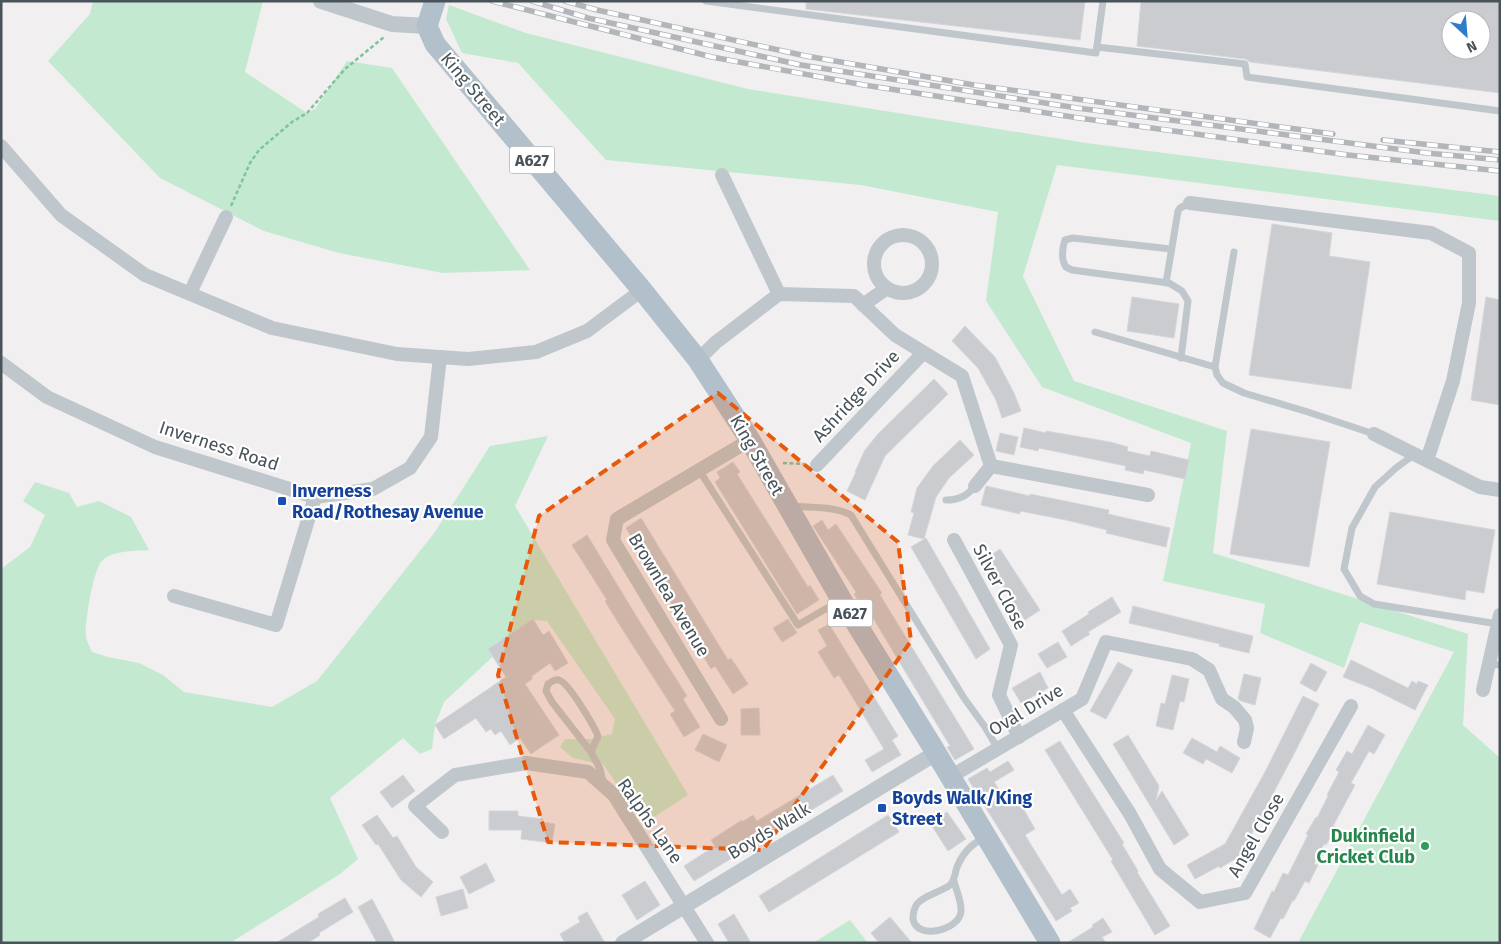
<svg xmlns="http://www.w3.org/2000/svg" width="1501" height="944" viewBox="0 0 1501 944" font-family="'Fira Sans',sans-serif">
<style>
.green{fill:#c3ead0}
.building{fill:#caccd0;stroke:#d4d6da;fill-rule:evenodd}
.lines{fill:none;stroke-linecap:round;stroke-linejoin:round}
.path{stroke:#7fc49e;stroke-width:2.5;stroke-dasharray:4 2.5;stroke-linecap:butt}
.service{stroke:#bfc7cc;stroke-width:7}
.minor{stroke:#bfc7cc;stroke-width:14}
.tertiary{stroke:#bfc7cc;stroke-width:16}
.primary{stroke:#b2c0cb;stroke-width:21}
.rail-casing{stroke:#b2b5b9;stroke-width:5.5}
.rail{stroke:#fff;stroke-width:4;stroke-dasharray:11;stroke-linecap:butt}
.marked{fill:#e8590c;fill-opacity:0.2;stroke:#e8590c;stroke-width:4;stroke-dasharray:10 6;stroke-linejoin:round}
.transit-dot{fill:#1a4fb4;stroke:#fff;stroke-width:2}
.leisure-dot{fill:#2e9e5b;stroke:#fff;stroke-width:2}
.labels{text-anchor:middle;stroke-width:4.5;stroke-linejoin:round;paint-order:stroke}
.shield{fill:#fff;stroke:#80878c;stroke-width:1}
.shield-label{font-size:16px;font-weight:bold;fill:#49535a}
.street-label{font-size:18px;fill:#49535a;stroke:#fff}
.transit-label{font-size:18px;font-weight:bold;fill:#164399;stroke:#fff;text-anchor:start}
.leisure-label{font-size:18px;font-weight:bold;fill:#27864d;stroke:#fff;text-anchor:end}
</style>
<rect width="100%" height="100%" fill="#f1eff0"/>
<!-- green -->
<g class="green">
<path d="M93,1h170l-18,71 62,41 8,-4 32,-48 45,7 138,202 -87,3 -104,-20 -75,-22 -104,-53 -112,-117 42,-47z"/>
<path d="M449,5l77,28 222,56 338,54 414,53v25l-443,-56 -34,111 51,105 153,50 -14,122 255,81 -5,91 37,33v185h-196l-5,-2 155,-289 -94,-30 -16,46 -84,-35 5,-29 -102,-23 28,-138 -149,-56 -56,-86 12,-89 -137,-27 -255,-25 -88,-97 -56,-10 -16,-34z"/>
<path d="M548,436l-33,70 173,289 -45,29 -39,-59 -31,-7 -13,-11 5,-8h27l20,-5 3,-15 -68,-98 -15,-1 -88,82 -9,23 -3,24 -12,5 -17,-16 -73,60 28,61 -18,15 -110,69h-229v-374l29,-22 15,-32 -22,-14 12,-19 34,11 8,14 22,-6 32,16 18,33c-14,1 -38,0 -48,12 -8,10 -17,63 -15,75 1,5 4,10 6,15l16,5 31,6 24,12 21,17 88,15 45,-26 118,-149 55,-86z"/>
<path d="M850,920l18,23h-55z"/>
</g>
<!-- building -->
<g class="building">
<path d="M806,1h279l-5,39 -274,-31z"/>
<path d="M1141,1h359v92l-250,-31 -4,-3 -109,-13zM1451,20h30v30h-30z"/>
<path d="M1272,224l60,9 -3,23 41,6 -19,127 -102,-14z"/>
<path d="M1132,297l47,7 -5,34 -47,-7z"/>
<path d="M1486,297l14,3v105l-29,-5z"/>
<path d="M965,326l30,31 19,36 7,18 -19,7 -6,-18 -18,-32 -26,-27z"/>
<path d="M934,379l14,15 -63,62 -20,44 -18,-9 9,-19h-1l10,-22 13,-16z"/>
<path d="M1024,428l22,5v-2l64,11 18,5 -1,4 23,5 1,-5 38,9 -4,19 -41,-9 -1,4 -18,-4 1,-4 -87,-18 -1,3 -18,-4z"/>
<path d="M1251,429l79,13 -21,125 -79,-13z"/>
<path d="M1000,433l18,4 -4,18 -18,-4z"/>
<path d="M960,440l14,15 -25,23 -13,19 -12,42 -16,-4 6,-22 -3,-1 6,-24 16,-22z"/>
<path d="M733,462l7,10 -3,2 71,113 2,-2 9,15 -22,14 -82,-132 5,-4 -3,-6z"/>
<path d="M986,486l44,10v-2l79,16 -1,4 62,14 -4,19 -60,-14 1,-3 -41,-10 -46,-9v3l-39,-9z"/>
<path d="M1390,512l105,18 -11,63 -18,-3 -1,10 -88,-16z"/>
<path d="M641,518l87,142 3,-2 17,26 -15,10 -18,-28 -4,3 -85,-141z"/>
<path d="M822,520l6,10 8,-6 46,69 -2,2 94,154 -19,11 -8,-13 3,-1 -86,-143 -3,2 -7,-11 2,-2 -43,-66z"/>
<path d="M587,535l51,84 49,77 -4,3 17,28 -16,10 -14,-23 5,-3 -56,-87 -14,-23 2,-1 -35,-55z"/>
<path d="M926,538l64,111 -14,10 -65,-112z"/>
<path d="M1000,549l40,61 -15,10 -39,-61z"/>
<path d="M1112,597l9,15 -33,20 2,2 -19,12 -9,-15 27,-17 -1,-2z"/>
<path d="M1133,606l120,30 -4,17 -30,-7 1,-2 -91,-21z"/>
<path d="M533,619l10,16 6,-4 19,32 -13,8 -5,-8 -18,13v3l-7,5 34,51 -28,19 -11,-16 -10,7 -9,-14 -6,4 -4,-6 -5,3 -10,-14 -32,21 -9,-14 71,-48 -18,-28z"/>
<path d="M788,619l9,14 -15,9 -9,-14z"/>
<path d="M829,624l69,112 -6,4 9,15 -29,17 -7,-12 19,-11 -45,-74 -5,3 -16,-26 9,-6 -9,-16z"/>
<path d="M1058,642l9,15 -20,11 -9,-14z"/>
<path d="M1351,660l57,28 4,-7 5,3 1,-3 10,4 -13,25 -44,-22 -28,-11z"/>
<path d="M1118,662l15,8 -27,49 -16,-8z"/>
<path d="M1311,663l16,9 -11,20 -16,-9z"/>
<path d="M1040,672l8,16 -27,15 -9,-15z"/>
<path d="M1244,674l17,4 -6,27 -14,-4 -3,-2z"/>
<path d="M1172,675l17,4 -5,23 -4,-1 -7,29 -17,-4 5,-23 4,1z"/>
<path d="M1303,696l16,8 -24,48 -55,104 -20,12 -1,-2 -24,13 -8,-14 38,-21 40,-72z"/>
<path d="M759,708l1,27h-19v-26z"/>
<path d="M1368,725l17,10 -11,19 -5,-3 -18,32 4,2 -22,41 3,1 -10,18 -2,-1 -10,20 4,1 -9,18 -4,-2 -11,20 -1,-1 -10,19 -2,-1 -11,20 -16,-9 18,-38 2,1 9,-19 5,2 20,-40 -2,-1 10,-17 1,1 11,-22 -1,-1 12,-23 -3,-2 11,-19 5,3z"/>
<path d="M703,734l24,11 -8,17 -24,-12z"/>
<path d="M1128,735l31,51 -3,14 6,-9 27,44 -15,10 -61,-101z"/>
<path d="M1192,738l25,14 3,-6 20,12 -8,15 -26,-14 -3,5 -20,-11z"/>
<path d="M1060,741l64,102 -2,1 16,27 -1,1 33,54 -15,9 -44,-74 2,-1 -68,-110z"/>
<path d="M1008,761l6,9 -20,12 15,23 8,-6 7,11 11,19 -10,6 37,60 8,-6 9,14 -9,5 2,3 -16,10 -88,-142 19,-11 3,4z"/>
<path d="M403,775l12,16 -23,17 -12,-16z"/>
<path d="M833,775l10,16 -149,90 -10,-15 31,-20 -4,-6 31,-20v2l11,-7 4,6z"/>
<path d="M489,811h29v5l25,3 -1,3 13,2 -3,19 -31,-4 1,-9h-33z"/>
<path d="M947,812l19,27 -18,12 -18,-28z"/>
<path d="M377,815l16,23 4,-2 19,31 17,15 -12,15 -20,-17 -23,-36 -2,1 -14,-20z"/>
<path d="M888,815l11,17 -130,80 -10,-16z"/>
<path d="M486,863l9,18 -26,13 -9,-17z"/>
<path d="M645,881l15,24 -23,15 -15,-25z"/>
<path d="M463,889l5,19 -27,8 -5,-19z"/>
<path d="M345,898l8,14 -34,21 1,2 -12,8h-32l43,-26 -1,-3z"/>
<path d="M372,899l15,28 8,16h-18l-19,-36z"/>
<path d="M587,912l18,31h-40l-5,-9 20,-12 -2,-5z"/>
<path d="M734,914l17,29h-22l-11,-19z"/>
<path d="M890,917l22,26h-33l-8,-10z"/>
<path d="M1103,918l9,14 -10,5 4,6h-39l26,-16 -1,-2z"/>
</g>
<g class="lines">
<!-- path -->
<g class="path">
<path d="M231,206l19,-43 9,-13 33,-28 15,-9 38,-44 39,-32"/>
<path d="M783,463l22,1"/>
</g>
<!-- service -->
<g class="service">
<path d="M706,1l390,52 7,-52"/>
<path d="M1097,47l148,17 2,13 253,34"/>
<path d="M1171,249l-98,-11 -8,2c-3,8 -4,20 1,27l6,3 97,13 13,8 6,10 -7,57"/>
<path d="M1234,252l-19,115 2,8 6,8 21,10 64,19 66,22"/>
<path d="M1166,283l12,-72 2,-3 10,-5"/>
<path d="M1095,332l120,35"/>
<path d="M1415,454l-19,14 -21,19 -23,41 -8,41 16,27 14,8 124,20"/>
<path d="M699,470l99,155 41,-24"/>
<path d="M946,500c13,0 21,-4 29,-14"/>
<path d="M792,506c19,2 42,0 59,9l113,183 21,29 13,22"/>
<path d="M1489,664l11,1"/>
<path d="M591,752l7,-16c-4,-10 -29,-53 -39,-56 -4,-1 -8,2 -11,4l-2,7 6,11 39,50 9,17 3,13"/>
<path d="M954,881c2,9 8,21 7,31 -2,18 -44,29 -48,7 0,-6 1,-11 4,-15 7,-9 24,-12 33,-19 4,-4 5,-9 6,-15 5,-15 13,-25 28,-32"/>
</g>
<!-- minor -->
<g class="minor">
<path d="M1,146l60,69 84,60 127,53 125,26 71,5 68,-7 51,-21 55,-41"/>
<path d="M722,175l57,119"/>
<path d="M1190,203l241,30 38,20v50l-16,78 -26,79"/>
<circle cx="903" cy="264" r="29"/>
<path d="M190,293l36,-76"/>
<path d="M863,305l24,-17"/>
<path d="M698,360l17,-17 64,-49 75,2 41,39 67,41 29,90 157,29"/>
<path d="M1,363l46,34 108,50 160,50 58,-8 37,-21 21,-31 9,-80"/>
<path d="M1374,434l106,53 20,3"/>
<path d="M817,465l106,-112"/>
<path d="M975,486l16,-20"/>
<path d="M954,540l57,105 -12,50 20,42"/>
<path d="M174,596l102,29 39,-128"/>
<path d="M1483,690l17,-75"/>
<path d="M1063,710l67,104 30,55 40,33 45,-9 106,-187"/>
<path d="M721,719l-108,-179 4,-21 133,-79"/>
<path d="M950,777l132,-78 24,-57 86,17 17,11 13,29 12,8 11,13 2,8 -3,14"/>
<path d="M442,832l-27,-26 40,-31 71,-12 62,9 26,23 93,148"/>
</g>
<!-- tertiary -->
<g class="tertiary">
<path d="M321,1l71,23 35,2"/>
<path d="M623,943l313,-190"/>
</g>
<!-- primary -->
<path class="primary" d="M435,1l-8,25 8,18 207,246 56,70 52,80 91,159 91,147 118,197"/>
<!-- rail casing -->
<g class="rail-casing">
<g id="rail">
<path d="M492,1l220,56 152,28 215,33 269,37 152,16"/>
<path d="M532,1l56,17 213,47 276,43 350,45 73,7"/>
<path d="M565,1l32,9 209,46 168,29 359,49"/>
<path d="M1383,140l117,12"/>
</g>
</g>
<!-- rail -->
<use href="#rail" class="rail"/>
</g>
<!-- marked area -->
<path class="marked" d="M718,393l180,149 13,99 -148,209 -215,-8 -50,-167 41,-159z"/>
<!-- markers -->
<g class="transit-dot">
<rect x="277" y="496" width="10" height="10" rx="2.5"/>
<rect x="877" y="803" width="10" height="10" rx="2.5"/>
</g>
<circle class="leisure-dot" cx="1425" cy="846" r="5"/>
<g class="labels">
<!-- shield labels -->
<g class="shield">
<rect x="509.5" y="146.5" width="45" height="27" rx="4"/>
<rect x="827.5" y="599.5" width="45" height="27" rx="4"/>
</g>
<g class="shield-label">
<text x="532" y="166">A627</text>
<text x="850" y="619">A627</text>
</g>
<!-- street labels -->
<g class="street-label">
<text transform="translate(473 89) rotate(50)" y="6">King Street</text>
<text transform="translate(856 396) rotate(-47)" y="6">Ashridge Drive</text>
<text transform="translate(219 446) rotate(18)" y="6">Inverness Road</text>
<text transform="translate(757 455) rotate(60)" y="6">King Street</text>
<text transform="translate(1000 587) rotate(62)" y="6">Silver Close</text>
<text transform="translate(669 595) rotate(59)" y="6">Brownlea Avenue</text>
<text transform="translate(1026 710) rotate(-31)" y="6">Oval Drive</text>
<text transform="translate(650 821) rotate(55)" y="6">Ralphs Lane</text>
<text transform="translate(769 831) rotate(-31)" y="6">Boyds Walk</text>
<text transform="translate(1256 835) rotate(-60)" y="6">Angel Close</text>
</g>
<!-- transit labels -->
<g class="transit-label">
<text x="292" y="497">Inverness<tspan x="292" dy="21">Road/Rothesay Avenue</tspan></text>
<text x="892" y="804">Boyds Walk/King<tspan x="892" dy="21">Street</tspan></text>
</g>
<!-- leisure labels -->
<g class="leisure-label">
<text x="1415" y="842">Dukinfield<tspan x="1415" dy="21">Cricket Club</tspan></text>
</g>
</g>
<!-- border -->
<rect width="1501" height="944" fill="none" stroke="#49535a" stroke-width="5"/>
<!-- north arrow -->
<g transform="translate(1466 35) rotate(154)"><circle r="24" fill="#ffffff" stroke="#b6babd"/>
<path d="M0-4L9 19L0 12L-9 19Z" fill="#2e7dcd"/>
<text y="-8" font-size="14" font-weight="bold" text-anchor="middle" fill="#49535a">N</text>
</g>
</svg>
